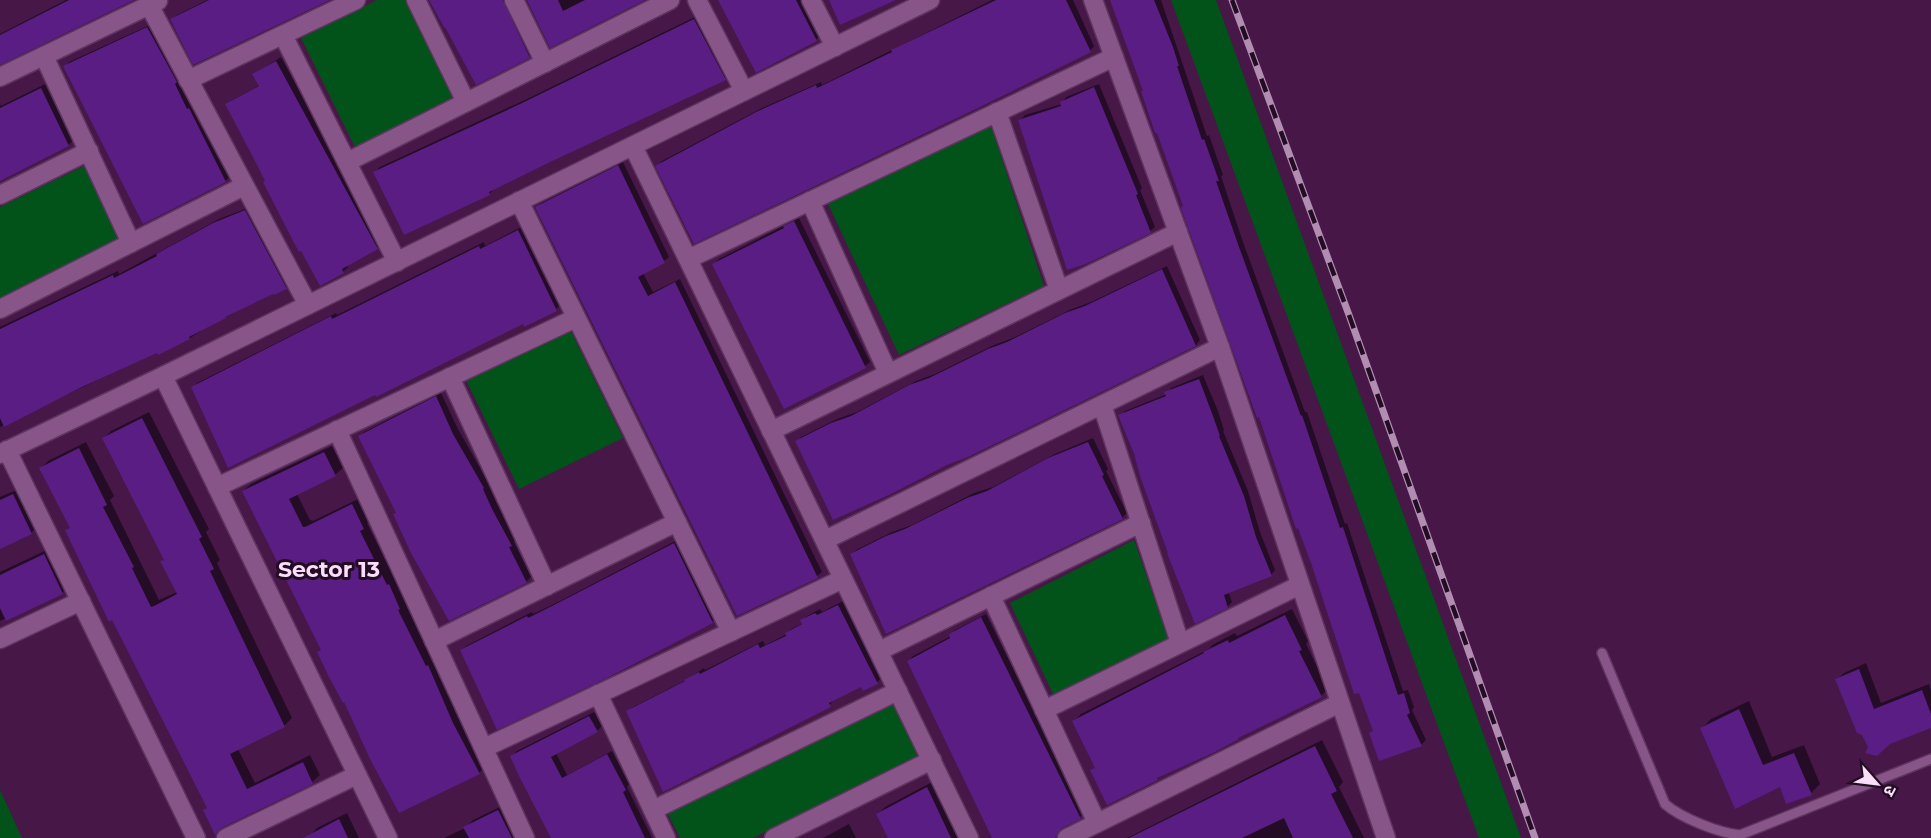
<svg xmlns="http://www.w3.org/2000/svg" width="1931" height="838" viewBox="0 0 1931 838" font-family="Montserrat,'Noto Sans Devanagari',sans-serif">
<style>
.green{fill:#025319}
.shadow{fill:#0007}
.building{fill:#591d84}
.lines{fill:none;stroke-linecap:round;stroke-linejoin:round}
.lane-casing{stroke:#5d355e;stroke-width:12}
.street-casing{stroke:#5d355e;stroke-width:21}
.lane{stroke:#885589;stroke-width:9}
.street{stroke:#885589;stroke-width:18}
.rail-casing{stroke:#b18db2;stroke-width:7}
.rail{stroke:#220d22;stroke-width:4.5;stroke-dasharray:14;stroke-linecap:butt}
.labels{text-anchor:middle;stroke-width:6;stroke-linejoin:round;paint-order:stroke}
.neighbourhood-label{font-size:22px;font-weight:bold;fill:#faddfa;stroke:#220d22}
</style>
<rect width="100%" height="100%" fill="#471748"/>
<!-- green -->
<g class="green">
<path d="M377,0h28l48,98 -98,49 -54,-109z"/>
<path d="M1171,0h45l305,838h-42z"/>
<path d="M991,126l53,160 -145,69 -71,-151z"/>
<path d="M84,166l36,73 -120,59v-91z"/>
<path d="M570,329l53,109 -104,51 -53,-109z"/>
<path d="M1134,540l35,101 -115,55 -44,-93z"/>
<path d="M894,703l26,52 -167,83h-73l-12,-24z"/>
<path d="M0,790l22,48h-22z"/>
</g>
<!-- shadow -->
<g class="shadow">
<path d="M66,0h63l-129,63v-29z"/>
<path d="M207,0h119l-154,20 5,-5z"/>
<path d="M432,0h76l26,52 -5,4z"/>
<path d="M528,0h114l-91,46z"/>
<path d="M720,0h82l18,35 -4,5z"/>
<path d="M992,0h81l21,46 -4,5 -433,115 5,-5 100,-53 59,-26 1,3z"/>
<path d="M1112,0h49l46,136 2,-1 14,40 -2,1 22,66 62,170h2l38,112 2,-1 56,168 5,-1 6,17 -2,3 14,30 -5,5 -47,-15z"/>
<path d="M699,15l30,59 -4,5 -207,97 -24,13 -5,5 -114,-22 5,-5 147,-68z"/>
<path d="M152,24l78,153 -5,4 -120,-37 -12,-19 -28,-58 4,-5z"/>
<path d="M281,57l101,187 -5,4 -30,17 1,2 -5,5 -76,-92 -40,-76 5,-4 28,-15 -6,-11z"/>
<path d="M45,84l28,57 -5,4 -68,34v-75l1,2z"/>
<path d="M1099,84l43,104 -2,2 15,37 -5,4 -64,32 -66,-143 5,-5 37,-11 4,-7z"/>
<path d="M623,162l46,95 -5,4 -21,12 10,19 27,-13 142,293 -5,4 -79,38 -201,-407 5,-4z"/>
<path d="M250,207l40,76 -4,5 -57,25 -39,25 -31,15 -1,-2 -158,76v-100l118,-56 1,3 100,-55z"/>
<path d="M799,218l71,144 -5,4 -151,-102 5,-5z"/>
<path d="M523,226l38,79 -5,4 -32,13 -331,66 4,-5 139,-70 1,2 147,-73 1,4z"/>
<path d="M1167,266l33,74 -4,5 -363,173 -36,-77 4,-4 36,-18 20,-7 59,-31 19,-7 59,-29 19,-7 59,-29 19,-7z"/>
<path d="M1203,375l15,36 6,19 -1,1 25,60 12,41 15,38 -4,5 -43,16 4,11 -5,5 -57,-55 -50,-136 5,-5 42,-17 4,-6z"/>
<path d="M441,393l17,36 30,53 9,22 19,36 -2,2 17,35 -5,5 -129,-70 -37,-75 4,-5z"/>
<path d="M149,412l60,117 -3,3 14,28 -3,3 75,155 -8,8 -46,23 17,34 55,-28 10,20 -8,7 -89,43 -18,-15 3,-3 -141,-276 4,-4 -30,-59 7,-7 38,-19 28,54 -4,4 49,100 18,-8 -15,-30 3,-3 -61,-121 7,-7z"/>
<path d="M1093,438l15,31 -2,2 21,42 -5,5 -271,37 5,-5 36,-18 20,-7 62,-32 19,-6 62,-33z"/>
<path d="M332,446l11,22 -8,7 -38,19 13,26 3,1 47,-23 10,22 -3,3 28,56 1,-1 11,22 -2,2 82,163 -8,8 -79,38 -77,-162 -80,-158 8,-7z"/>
<path d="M21,488l18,37 -8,8 -31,15v-51z"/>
<path d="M679,539l37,78 -4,5 -250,28 4,-4 66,-34 1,2 27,-13z"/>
<path d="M51,548l18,38 -7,7 -62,28v-49z"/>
<path d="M843,601l39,77 -5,4 -15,3 -28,14 -4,6 -202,6 5,-4 53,-27 18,-12 1,2 58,-29 2,4 22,-11 4,-5 12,-6 -1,-2 5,-5 13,-7 2,3z"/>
<path d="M1292,609l16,32 -2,3 22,45 -7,7 -160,79 -4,4 -65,-8 4,-4 -22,-46 7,-7 128,-65 3,-4 23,-12 2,3z"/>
<path d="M986,614l99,199 -5,4 -16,9 -12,12h-58l-85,-177 4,-5 38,-20v-1l4,-5z"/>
<path d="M1866,663l15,40 48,-19 2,7v36l-62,20 -32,-68 7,-6z"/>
<path d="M1749,701l23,56 32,-12 16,39 -9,9 -30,-8 -79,-57 9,-9z"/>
<path d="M594,712l8,14 -5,5 -41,22 11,22 45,-24 17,33 -2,3 25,51h-100l-40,-82 5,-5z"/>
<path d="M1322,740l21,42 -4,5 25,51h-237z"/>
<path d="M934,781l28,57h-73l-11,-24 7,-7z"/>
<path d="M506,804l18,34h-80l21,-10 8,-8z"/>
<path d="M347,813l12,25h-48l-1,-2 7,-8z"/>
<path d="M849,824l7,14h-33z"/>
</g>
<!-- building -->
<g class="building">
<path d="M69,0h65l-134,65v-30z"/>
<path d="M209,0h121l-137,65 -23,-46z"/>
<path d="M429,0h74l27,58 -54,27 -31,-58h-1z"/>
<path d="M527,0h31l5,11 22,-11h60l-95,48z"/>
<path d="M718,0h78l21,41 -61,32z"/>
<path d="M829,0h67l-56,25z"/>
<path d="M996,0h70l25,52 -109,54 -288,138 -39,-78 101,-54 60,-27 1,3 75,-36 -1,-2 17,-8z"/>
<path d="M1110,0h44l19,47 6,19h-2l25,74 2,-1 15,42h-3l23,66 62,169 1,-1 38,113 3,-1 55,168 6,-2 6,20 -3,2 15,31 -43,15 -10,-28 4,-2 -14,-38 -5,1 -42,-128 -14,-38 -2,1 -37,-112 -2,1 -75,-207 -1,-4 2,-1 -26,-73h-2l-14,-42h2z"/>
<path d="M694,19l32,61 -178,83 -59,29 1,3 -86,40 -31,-63 147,-68z"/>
<path d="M147,27l30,55 -2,2 12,25 2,-1 37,74 -83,42 -80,-158z"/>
<path d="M276,61l102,188 -36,20 2,4 -24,13 -19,-35 -2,1 -7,-13 -29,-57 2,-1 -10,-20 -30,-57 34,-18 -7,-12z"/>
<path d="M1094,87l44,107 -2,1 15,38 -65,31 -19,6 -49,-150 43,-14 -1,-4z"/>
<path d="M41,88l28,58 -69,35v-73z"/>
<path d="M618,165l47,98 -27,14 10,19 27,-14 143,296 -81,38 -202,-409z"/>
<path d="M245,210l42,79 -13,6 -1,-1 -48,23 1,1 -37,19 1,2 -32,16 -1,-2 -75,34 -78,40 -4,-9v-89l113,-54 1,3 43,-22 -1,-2 57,-31z"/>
<path d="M794,221l72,147 -82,41 -72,-145 72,-36 -1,-2z"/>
<path d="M518,230l39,81 -33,16 -1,-3 -147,73 -1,-2 -147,73 -37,-81 140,-71 1,3 147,-73 1,3z"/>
<path d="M1162,269l34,77 -228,111 -21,8 -56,29 -58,26 -38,-79 36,-18 20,-7 58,-31 20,-7 59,-29 19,-7 58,-29 20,-7z"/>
<path d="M1199,379l14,37 7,20h-1l25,60 12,41 16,39 -48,19 4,13 -33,16 -28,-71h1l-28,-77 -6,-22 -16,-39 48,-19 -2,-4z"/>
<path d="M436,396l17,38 31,54 -1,1 9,20 20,37 -3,1 18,36 -78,38 -38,-68 -18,-39 3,-1 -38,-77z"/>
<path d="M142,418l60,119 -3,2 15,30 -4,2 75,156 -55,27 17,35 56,-27 10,22 -92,44 -6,7 -12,-25 4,-2 -95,-188 -3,2 -44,-92 5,-2 -31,-60 40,-20 28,57 -4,2 31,60 -2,1 19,39 3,-1 23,-12 -17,-33 4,-1 -62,-122z"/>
<path d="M1088,442l16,33 -2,1 21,43 -237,115 -36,-80 36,-18 19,-7 62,-31 20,-7 61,-33z"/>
<path d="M324,452l12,24 -47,23 14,28h2l47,-23 12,25 -4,2 27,54 2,-1 11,25 -2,1 28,56 2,-1 25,58 27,51 -81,39 -28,-52 -27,-59 -1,1 -14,-26 -12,-25 4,-2 -79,-159z"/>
<path d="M13,494l19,40 -32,15v-49z"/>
<path d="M674,543l39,80 -106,55 -110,52 -37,-80 67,-34 1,2 26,-13z"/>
<path d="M44,554l19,40 -57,27 -6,-13v-33z"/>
<path d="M838,605l40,79 -15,7 -2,-4 -32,16 2,4 -18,9 -150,76 -37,-81 59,-30 -1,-1 15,-8 1,2 58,-30 2,4 26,-12 -1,-3 17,-9 -2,-4 15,-7 2,2z"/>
<path d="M1285,615l17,35 -3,1 23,46 -84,41 1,1 -26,14 -56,25 1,2 -51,25 -17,-35 5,-2 -23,-47 132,-68 -1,-1 25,-12 1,3z"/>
<path d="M981,617l100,202 -19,9 -7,10h-63l-85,-177 43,-23 -1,-4z"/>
<path d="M1859,669l15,40 48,-19 9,24v14l-41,16 -13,12 -12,-3 3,-6 -6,-12 -5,-2 -22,-54z"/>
<path d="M1739,709l24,56 31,-12 18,42 -26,9 -6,-17 -45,22 -35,-81z"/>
<path d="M589,716l9,16 -47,25 11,21 45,-24 19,36 -3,2 22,46h-94l-32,-62 -9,-20z"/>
<path d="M1315,746l22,45 -6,3 22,44h-60l-9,-20 -42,20h-113z"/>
<path d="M927,787l24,51h-63l-12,-24z"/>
<path d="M498,810l14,28h-43l-6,-11z"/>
<path d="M339,819l9,19h-45z"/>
</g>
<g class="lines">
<!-- lane casing -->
<g class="lane-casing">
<path id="lane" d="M1602,653l63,151c16,14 54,29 75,31l191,-76"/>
</g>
<!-- street casing -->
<g class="street-casing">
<g id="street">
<path d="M416,0l50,102"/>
<path d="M514,0l31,63"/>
<path d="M697,0l47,91"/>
<path d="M811,0l24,47"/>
<path d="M1093,0l127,347 166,491"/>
<path d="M149,5l159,300"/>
<path d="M283,35l114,227"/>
<path d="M44,56l87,187"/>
<path d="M0,77l158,-76"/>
<path d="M188,80l168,-80"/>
<path d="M997,112l62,178"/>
<path d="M633,146l336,692"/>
<path d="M347,162l323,-162"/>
<path d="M0,195l89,-44"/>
<path d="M519,201l212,431"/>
<path d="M810,201l78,172"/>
<path d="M688,259l426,-202"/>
<path d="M0,309l244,-123"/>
<path d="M163,376l225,462"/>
<path d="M450,377l97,209"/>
<path d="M1102,405l78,238"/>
<path d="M337,430l188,408"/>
<path d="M771,431l407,-199"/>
<path d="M7,450l189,388"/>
<path d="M0,454l163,-78 767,-376"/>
<path d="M217,487l359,-169"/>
<path d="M825,540l395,-193"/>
<path d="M991,596l106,227"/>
<path d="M0,639l81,-38"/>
<path d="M434,641l243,-119"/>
<path d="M879,651l262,-128"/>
<path d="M598,694l68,144"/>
<path d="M1044,710l256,-125"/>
<path d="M484,748l359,-169"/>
<path d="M653,810l245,-119"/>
<path d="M226,838l131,-63"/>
<path d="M774,838l158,-78"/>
<path d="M1067,838l273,-135"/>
</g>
</g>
<!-- lane -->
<use href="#lane" class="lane"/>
<!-- street -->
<use href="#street" class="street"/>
<!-- rail casing -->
<g class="rail-casing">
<path id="rail" d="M1232,0l117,315 186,523"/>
</g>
<!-- rail -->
<use href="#rail" class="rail"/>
</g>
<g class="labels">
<!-- neighbourhood labels -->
<g class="neighbourhood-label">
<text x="329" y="577">Sector 13</text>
</g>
</g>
<!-- north arrow -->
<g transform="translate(1877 784) rotate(118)" stroke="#220d22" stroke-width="4.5" paint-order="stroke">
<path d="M0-4.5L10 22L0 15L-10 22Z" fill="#faddfa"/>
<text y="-9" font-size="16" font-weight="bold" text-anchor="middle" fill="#faddfa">उ</text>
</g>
</svg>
